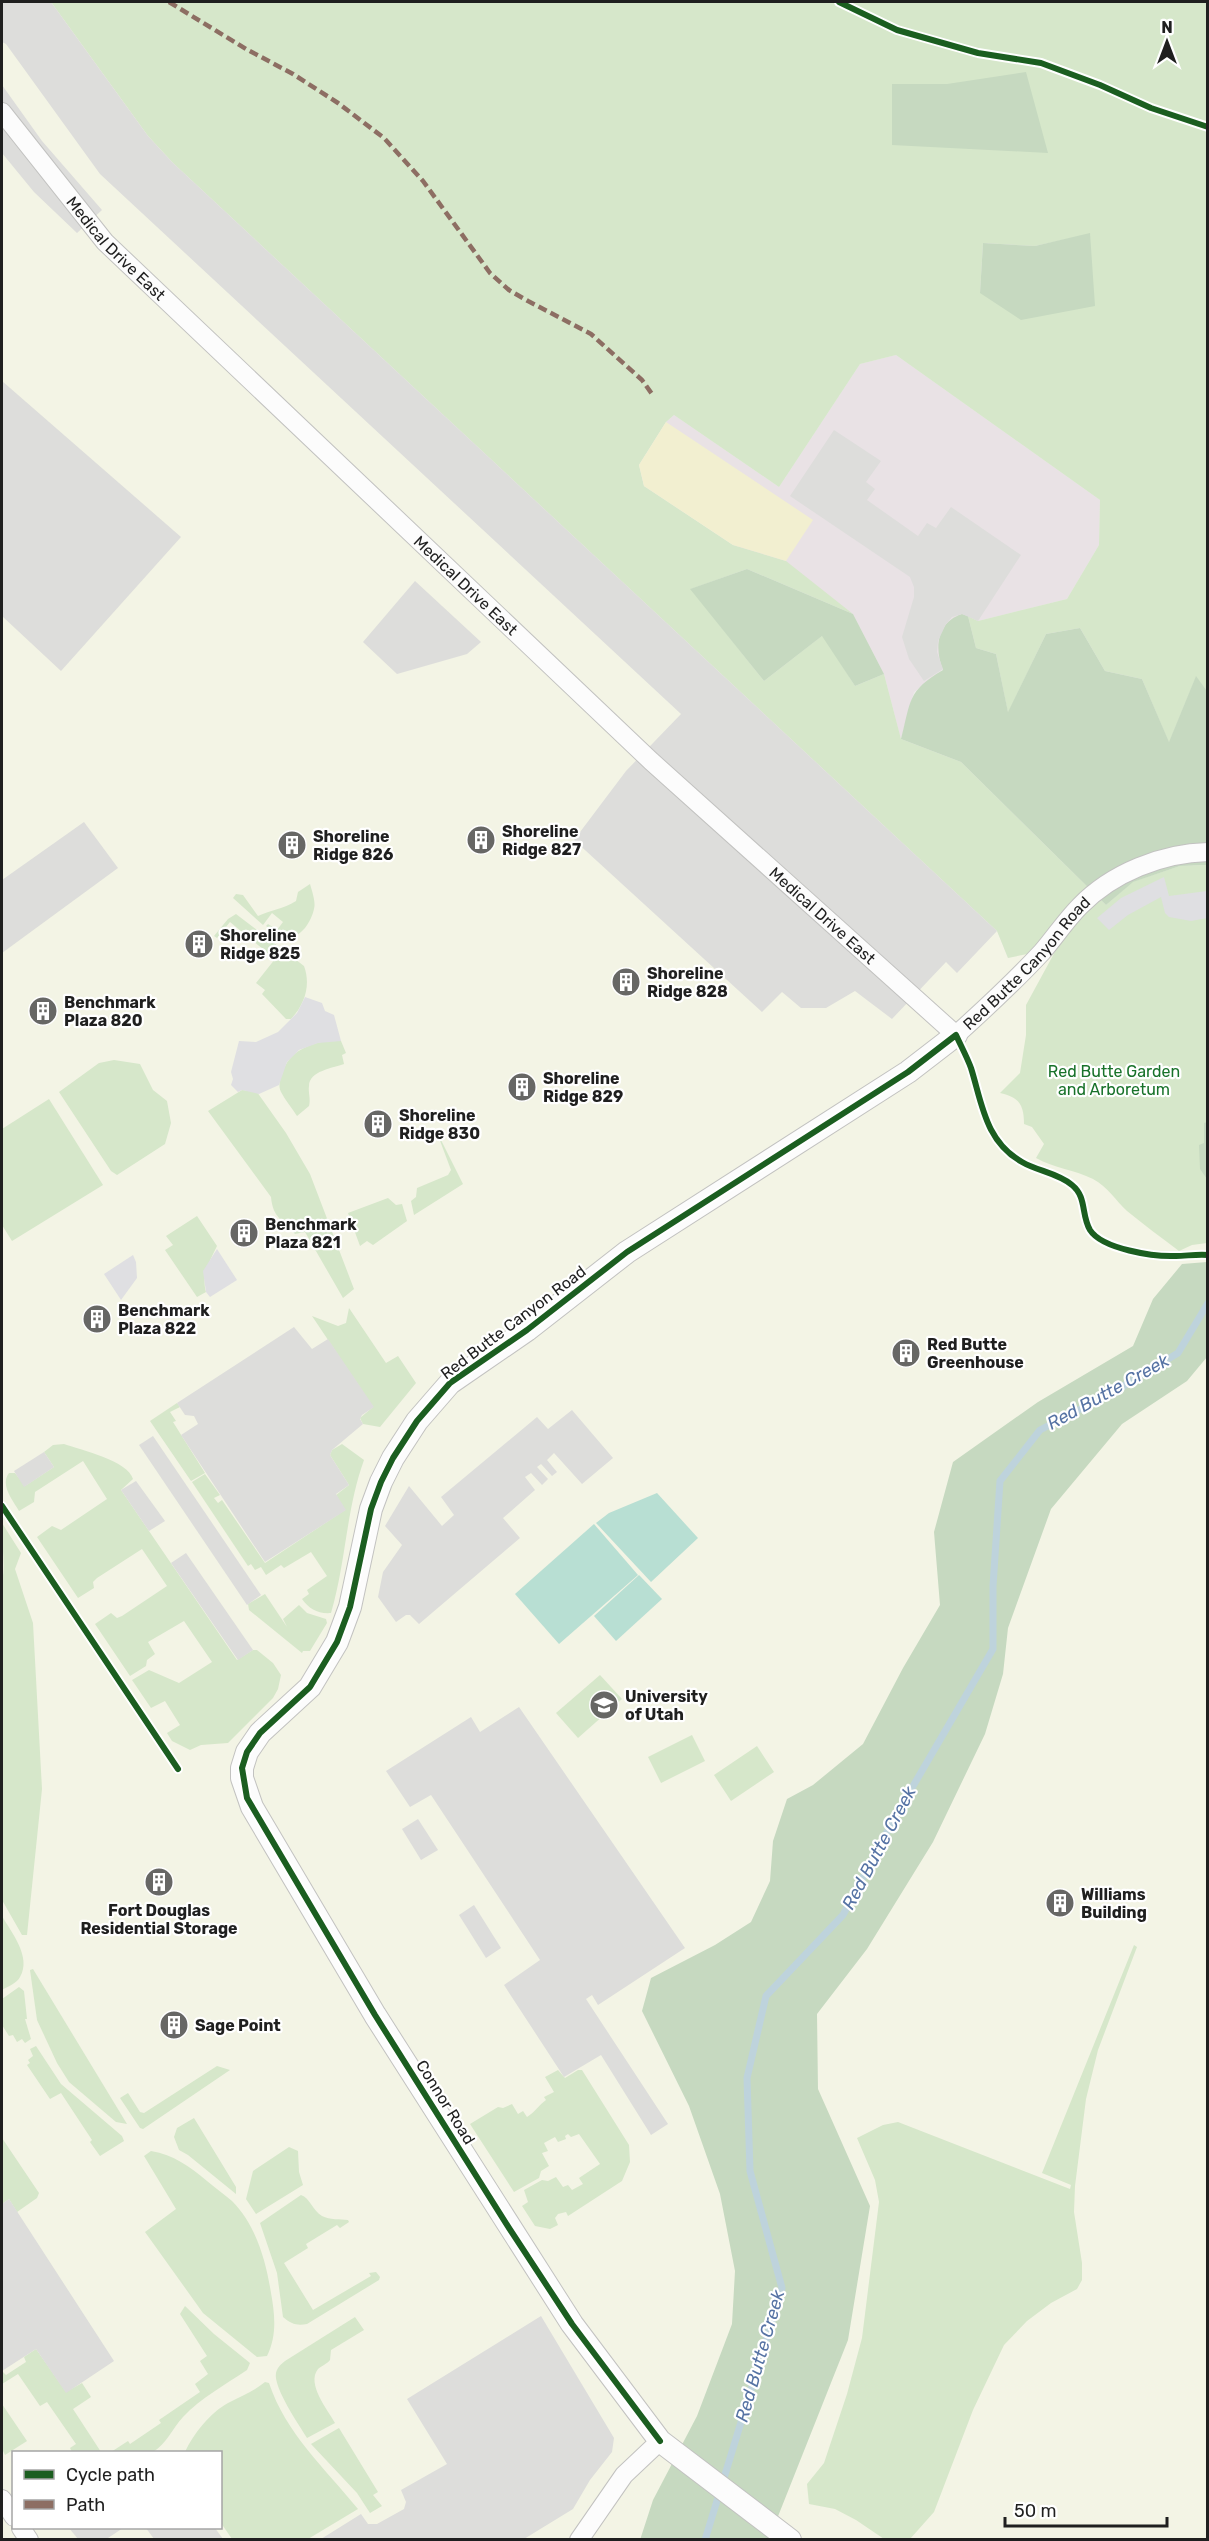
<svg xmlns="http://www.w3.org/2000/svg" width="1209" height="2541" viewBox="0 0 1209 2541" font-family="Rubik,sans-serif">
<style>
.industrial{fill:#e9e2e5}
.education{fill:#f3f4e5;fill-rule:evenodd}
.grass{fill:#d6e7ca;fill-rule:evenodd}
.forest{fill:#c6d9c0}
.sand{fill:#f2efd0}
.pitch{fill:#b8dfd3}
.parking{fill:#dddddb}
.plaza{fill:#dfdfe2}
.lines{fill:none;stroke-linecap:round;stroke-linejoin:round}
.stream{stroke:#bed3dc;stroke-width:7}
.minor-casing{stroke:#c2c2c0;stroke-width:20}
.tertiary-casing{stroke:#c2c2c0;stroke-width:24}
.minor{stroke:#fcfcfc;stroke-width:18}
.tertiary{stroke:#fcfcfc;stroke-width:22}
.quiet{stroke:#8d6e63;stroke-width:4.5;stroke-dasharray:9 4.5;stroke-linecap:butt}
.cycleway-casing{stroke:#fff;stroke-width:10}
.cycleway{stroke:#1b5e20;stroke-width:6}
.labels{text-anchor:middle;stroke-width:4.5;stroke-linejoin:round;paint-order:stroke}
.street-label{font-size:16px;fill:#1f1f1f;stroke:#fff}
.poi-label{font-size:16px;font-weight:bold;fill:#1f1f1f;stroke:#fff;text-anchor:start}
.park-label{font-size:16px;fill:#18722a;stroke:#fff}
.water-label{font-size:18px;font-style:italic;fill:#5673a4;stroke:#fff}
</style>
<rect width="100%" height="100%" fill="#ecece8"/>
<!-- industrial -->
<path class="industrial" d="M896,355l204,145 -1,45 -32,54 -89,22 -10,-5 -25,53 -29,23 -13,47 -17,-65 -31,-60 -120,-69 -67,-123 8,-7 105,72 81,-123z"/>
<!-- education -->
<path class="education" d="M2,2h49l122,161 824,768 11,27 199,-100 1,1681 -1206,1zM14,2452h206v76h-206z"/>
<!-- grass -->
<g class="grass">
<path d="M51,2h1156v689l-11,-14 -27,66 -27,-64 -37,-8 -25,-43 -34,6 -38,79 -12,-59 -20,-6 -8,-32 10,5 89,-22 32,-54 1,-45 -204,-145 -36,9 -81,123 -105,-72 -8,7 -27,43 5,21 89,59 53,16 67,53 -106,-45 -56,20 73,92 59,-46 32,51 29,-12 17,65 60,23 145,143 26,-23 48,-16 27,-1v378l-15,2 -13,6c-17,-13 -35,-26 -52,-40 -11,-10 -19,-24 -34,-32 -18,-9 -39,-11 -57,-21l8,-14 -12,-17 -8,-3c0,-19 -5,-27 -24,-31l20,-20 6,-38v-30l31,-57 -49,10 -11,-27 -824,-768 -25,-27zM947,84l-54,61v-60zM1090,234l-110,59 3,-50 52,3z"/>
<path d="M310,884c2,7 6,18 4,25 -3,13 -12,27 -25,29l-4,-5 -3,3 -16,-10 2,-2 9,6 6,-8 -11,-9 -9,12 -30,-27 3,-4 7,1 15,21c13,-6 25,-7 38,-15l2,-9z"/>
<path d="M236,914l68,52c7,19 1,38 -13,53h-5l-24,-25 3,-4 -9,-7 19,-24 -45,-37 -13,16 -3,-2 14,-17z"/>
<path d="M331,1040l10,1 5,12 -4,2 2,9c-11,4 -35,7 -35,22 -1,7 2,13 0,20l-12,10c-5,-8 -12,-16 -16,-24 -3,-6 -1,-13 1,-19 8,-23 27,-29 49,-33z"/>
<path d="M114,1060l26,4 13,26 14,11 4,22 -6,21 -48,31 -6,-4 -52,-79 40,-29z"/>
<path d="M242,1090l15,2 29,41 24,41 44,115 -11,9 -38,-66 -10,2c-12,-15 -22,-15 -24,-37l-63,-86z"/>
<path d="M49,1099l54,86 -91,56 -10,-16v-96z"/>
<path d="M436,1130l27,54 -49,31 -3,-14 5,-4 1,-9 31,-13 3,-5z"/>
<path d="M388,1198l8,7 6,-1 5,17 -34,24 -6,-4 -7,5 -12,-33z"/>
<path d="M197,1216l20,30c-7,15 -16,28 -11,46l-9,5 -32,-47 8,-5 -7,-9z"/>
<path d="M349,1308l37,55 12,-7 18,27 -36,44 -17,-3 -3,-6 13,-11 -61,-91 26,10 8,-3z"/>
<path d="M177,1403l3,4 -10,5 6,9 -3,1 32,51 -14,8 -41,-60z"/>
<path d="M64,1444c18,6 64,17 69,35l-12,11 116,170 16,-10h4l16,13 8,12 -3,14 -5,9 -45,45 -27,2 -11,5 -18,-9 -5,-8 13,-8 -15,-24 -14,7 -19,-28 17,-10 30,13 33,-21 -28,-41 -36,21 7,12 -8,6 -1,6 -16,10 -35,-52 16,-11 6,5 5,-2 45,-30 -25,-37 -45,29 -4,4 1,6 -16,10 -41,-61 15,-11 9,4 46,-31 -24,-38 -48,31 -1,10 -15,9c-7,-12 -19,-26 -10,-38h6l10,13 29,-19 -10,-15 9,-7z"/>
<path d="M342,1444l22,16c-18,50 -18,102 -33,153 -13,1 -22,-4 -29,-14l7,-5 -2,-4 20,-14 -16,-24 -27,16 -3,-3 -15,10 -5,-8 -6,3 -4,-6 -3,2 -56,-84 13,-8 15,21 -6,3 4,5 4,-3 43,63 80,-53 -9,-15 13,-10 -19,-30 2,-5z"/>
<path d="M2,1523l19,30 -6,16 18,54 9,166 -15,146h-5l-20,-35v-319c4,-16 -1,-39 0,-58z"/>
<path d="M265,1594l22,33 -4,-8 16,-14 8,8 19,6 1,4 -17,28h-7l-1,2 -53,-43 -1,-6z"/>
<path d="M600,1675l22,24 -44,39 -22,-25z"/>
<path d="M692,1735l13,26 -44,22 -13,-26z"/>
<path d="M757,1746l17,26 -43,29 -17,-26z"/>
<path d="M2,1916c9,16 30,41 18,61 -3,6 -13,10 -18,13z"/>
<path d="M1134,1945l3,2 -39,103 -12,49 -11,87 -1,26 8,51v17l-5,9 -26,14 -24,18 -23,24 -31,65 -39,102 -24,27h-26l-28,-19 -21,-11 -26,-5 -2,-20 17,-21 23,-69 15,-56 17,-136 -4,-22 -18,-42 26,-13 15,-3 172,67 1,-4 -29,-12z"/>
<path d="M33,1969l94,155 -11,-2 -47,-40 -12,-19 -20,-43 -7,-50z"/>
<path d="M19,1987l5,4 3,28h-2l6,20 -6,4 -3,-4 -5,3 -4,-7 -4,1 -7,-11v-26z"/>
<path d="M36,2046l25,38 61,52 2,5 -24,15 -10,-14 2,-2 -31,-47 -11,6 -23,-34 3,-2 -2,-3 5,-4 -3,-7z"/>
<path d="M217,2066l13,4 -87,59 -3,-1 -20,-30 8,-5 12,19 4,1z"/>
<path d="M558,2070l7,8 13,-8h4l47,75 1,17 -8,19 -54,35 -2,-4 -8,2 -3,4 3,7 -8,4 -15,-3 -13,-20 6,-4 -4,-12 18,-10 6,1 8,-4 7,10 5,-2 4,5 11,-6 -4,-6 21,-14 -21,-30 -8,3 -3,-3 -3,2 1,3 -8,3 -3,-5 -11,6 4,8 -6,2 7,13 -8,5 -2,7 -25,14 -44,-68 28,-17 5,1 9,-4 6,10 5,-3 4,6c8,-5 12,-12 19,-17l-2,-3 10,-5 -9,-15z"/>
<path d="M194,2118l42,69v7l-48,-39 -9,-5 -5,-13 3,-9z"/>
<path d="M2,2138l37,55 -2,5 -20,14 -8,-13 -7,5z"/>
<path d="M289,2147l9,4 1,21 4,13 -47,29 -10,-15 7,-28z"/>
<path d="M151,2151c23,4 38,15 56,30 8,7 17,13 25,20 24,24 34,60 39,92 4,22 6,43 -4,63l-10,1 -54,-44 -58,-81 31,-23 -32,-53z"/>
<path d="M301,2195c9,3 12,16 21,21 8,4 18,3 26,4l1,2 -9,6 -3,-3 -31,19 2,4 -24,15 29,47 58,-34 -2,-3 7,-1 4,5 -1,3 -72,44c-10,2 -16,0 -24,-7l-6,-44 -17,-50z"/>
<path d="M185,2306l29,28 36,29 -3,7c-22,15 -45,27 -64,47 -11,12 -16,26 -30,35h-42l17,-11 2,3 31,-21 -2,-3 41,-28 -5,-8 13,-10 -8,-13 7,-5 -27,-42z"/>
<path d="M355,2317l9,13 -33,20 -1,10c-3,4 -9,6 -12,9 -12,15 10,41 17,54l-28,15c-8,-13 -34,-51 -31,-65 1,-5 5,-9 9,-12z"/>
<path d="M36,2349l30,43 16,-9 9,14 -18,12 28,43h-29l-2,-4 6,-4 -29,-42 -7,4 -22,-32 -16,10v-13l4,4 20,-13 -2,-5z"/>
<path d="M265,2382l4,1c17,51 56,85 89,126l-50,30h-76l-11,-16 -1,-71h-35c9,-19 25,-39 43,-49 14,-7 26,-12 37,-21z"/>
<path d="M2,2404l25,37 -22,14 -3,-6z"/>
<path d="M339,2428l39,64 -5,3 9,11 -12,7 -13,-20 -46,-49z"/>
</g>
<!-- forest -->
<g class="forest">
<path d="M1026,72l22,81 -156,-8v-61h55z"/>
<path d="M1090,233l5,73 -74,14 -41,-27 3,-50 52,3z"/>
<path d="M747,569l106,45 31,60 -29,12 -33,-50 -58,45 -74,-92z"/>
<path d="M962,614l6,2 8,32 20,6 12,58 38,-78 34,-6 25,43 37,8 27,63 27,-66 11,15v174l-27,1 -47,16 -27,23 -145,-143 -60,-23c10,-38 6,-48 42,-69 -9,-22 -6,-48 19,-56z"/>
<path d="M1207,1122h1l-1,57 -7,-10 -1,-24 5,-2v-20z"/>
<path d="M1207,1262v95l-20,24 -65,43 -71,85 -43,119 -5,46 -18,60 -52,108 -66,107 -50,65 1,75 52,117 -22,134 -79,199 -129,1 13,-40 44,-84 35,-92 3,-53 -15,-77 -31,-88 -47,-95 9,-33 64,-33 36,-23 19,-41 3,-40 14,-42 26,-14 50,-41 40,-76 37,-63 -6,-73 19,-70 85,-60 95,-56 20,-47 29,-35z"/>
</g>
<!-- sand -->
<path class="sand" d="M666,422l147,98 -27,41 -53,-16 -89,-59 -5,-21z"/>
<!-- pitch -->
<g class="pitch">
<path d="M657,1493l41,45 -47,44 -55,-59 13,-10z"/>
<path d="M594,1524l44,51 -79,69 -44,-50z"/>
<path d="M639,1575l23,24 -46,42 -22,-25z"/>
</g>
<!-- parking -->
<g class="parking">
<path d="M2,2h49l97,134 25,27 824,768 -40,42 -11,-11 -54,57 -37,-28 -29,17h-25l-19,-16 -20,20 -188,-172 52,-69 55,-57 -581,-540 -94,-130 -4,-2z"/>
<path d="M2,85l40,56 60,69 -25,23 -43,-41 -32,-39z"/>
<path d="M2,381l179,156 -120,134 -59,-55z"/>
<path d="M834,430l47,31 -15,21 9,7 -8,11 51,36 9,-13 9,5 15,-21 70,48 -43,66 -16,-7 -10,3 -6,7 -8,17 -1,11 6,17 -19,12 -15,-22 -7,-22 12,-40v-10l-4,-10 -120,-81z"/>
<path d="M415,581l66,61 -14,12 -70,20 -34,-32z"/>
<path d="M84,822l34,46 -116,85v-73z"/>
<path d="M294,1327l18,22 16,-10 46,68 -12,8 -2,4 3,5 -31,26 -2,5 19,30 -13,9 10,16 -81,52 -84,-127 17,-11 -4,-8 -9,-1 -8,-12z"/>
<path d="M572,1410l41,48 -31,26 -28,-31 -7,7 10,12 -5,4 -11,-12 -4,3 11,12 -6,6 -11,-12 -6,4 10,13 -32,28 17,20 -101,86 -9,-9h-4l-10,7 -18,-25 5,-25 19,-27 -17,-19 24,-40 33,40 12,-11 -13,-18 96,-80 11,12z"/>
<path d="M153,1436l108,159 -14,10 -108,-160z"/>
<path d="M44,1452l10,15 -30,20 -10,-16z"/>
<path d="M136,1481l29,40 -16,10 -28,-41z"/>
<path d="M186,1553l67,97 -15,10 -67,-97z"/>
<path d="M519,1707l166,241 -87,57 -6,-10 -6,4 82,125 -17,11 -50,-80 -37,22 -60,-92 36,-25 -109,-165 -21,12 -24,-36 85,-54 9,15z"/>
<path d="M418,1819l20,31 -17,10 -19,-31z"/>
<path d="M474,1905l27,43 -15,10 -27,-43z"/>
<path d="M9,2199l105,162 -48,32 -30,-44 -34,22v-167z"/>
<path d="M541,2316l73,122 -2,14 -22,28 -17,29 -49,30h-203l40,-25 7,10h9l27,-15 2,-7 -5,-12 46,-26 -40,-65z"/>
<path d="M69,2528h54l-18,12 -27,-1z"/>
<path d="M146,2528h69l8,11h-69z"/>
</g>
<!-- plaza -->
<g class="plaza">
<path d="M1164,877l5,19 38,-5v27l-16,3 -22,-4 -4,-4 -4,-16 -33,18 -19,15 -12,-12 24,-20z"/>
<path d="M305,997l17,6 3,8 9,4 7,26 -23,2 -19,7 -12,12 -8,23 -20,9 -17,-4 -4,2 -7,-7 2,-6 -2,-7 8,-31 17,1 22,-10 19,-19z"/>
<path d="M217,1249l20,31 -27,17 -4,-5 -3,-21z"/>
<path d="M133,1255l3,7 1,16 -16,22 -17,-26z"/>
</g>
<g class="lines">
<!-- stream -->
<path class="stream" d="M705,2540l77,-252 -32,-117 -3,-93 19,-82 77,-81 52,-98 98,-168v-63l7,-105 40,-51 77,-40 61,-37 30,-50"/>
<!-- minor casing -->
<g class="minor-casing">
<g id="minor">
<path id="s1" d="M2,112l103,130 546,519 305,274c30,-27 59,-54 86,-83 13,-15 24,-32 38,-46 32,-33 82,-53 128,-54"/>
<path d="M2,2499l12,18"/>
<path d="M21,2528l8,12"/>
<path d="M579,2540l45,-65 36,-34"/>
</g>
</g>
<!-- tertiary casing -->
<g class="tertiary-casing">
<path id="tertiary" d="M790,2540l-130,-99 -88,-117 -197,-309 -123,-208 -10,-29v-10l5,-16 13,-19 50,-46 27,-45 13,-35 21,-98 10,-27 12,-24 24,-37 33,-38 77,-53 100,-78 281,-180 48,-37"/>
</g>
<!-- minor -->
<use href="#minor" class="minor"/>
<!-- tertiary -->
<use href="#tertiary" class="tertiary"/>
<!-- quiet -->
<path class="quiet" d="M169,2l77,47 47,25 45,29 46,35 39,43 67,92 19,17 19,11 63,33 51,46 10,14"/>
<!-- cycleway casing -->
<g class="cycleway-casing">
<g id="cycleway">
<path d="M839,2l58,28 81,23 63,10 59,22 51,23 57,19"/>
<path d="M2,1506l176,263"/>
<path d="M660,2441l-88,-117 -63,-96 -134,-213 -128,-217 -5,-30 5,-16 13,-19 50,-46 27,-45 13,-35 21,-98 10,-27 12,-24 24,-37 33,-38 77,-53 100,-78 281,-180 48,-37c5,11 11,22 15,33 11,35 14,73 51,94 15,9 36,11 50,23 15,12 9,30 18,45 12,19 64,27 86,26 10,0 21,-2 32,-1"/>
</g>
</g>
<!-- cycleway -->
<use href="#cycleway" class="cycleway"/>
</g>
<!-- icons -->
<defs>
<g id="building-disc" transform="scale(1.5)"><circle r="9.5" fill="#676765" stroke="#fff"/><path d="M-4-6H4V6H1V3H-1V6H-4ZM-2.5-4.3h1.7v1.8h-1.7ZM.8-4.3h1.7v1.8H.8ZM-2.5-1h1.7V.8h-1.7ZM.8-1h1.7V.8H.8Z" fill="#fff"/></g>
<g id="university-disc" transform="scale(1.5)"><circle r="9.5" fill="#676765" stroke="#fff"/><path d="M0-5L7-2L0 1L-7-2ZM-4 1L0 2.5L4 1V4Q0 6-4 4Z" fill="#fff"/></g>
</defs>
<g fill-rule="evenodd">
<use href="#building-disc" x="481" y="840"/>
<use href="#building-disc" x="292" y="845"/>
<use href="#building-disc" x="199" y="944"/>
<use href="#building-disc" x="626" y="982"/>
<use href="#building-disc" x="43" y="1011"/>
<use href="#building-disc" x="522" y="1087"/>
<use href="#building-disc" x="378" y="1124"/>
<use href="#building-disc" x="244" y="1233"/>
<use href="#building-disc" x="97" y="1319"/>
<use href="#building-disc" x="906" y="1353"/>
<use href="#university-disc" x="604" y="1705"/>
<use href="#building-disc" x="159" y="1882"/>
<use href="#building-disc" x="1060" y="1903"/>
<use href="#building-disc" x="174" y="2025"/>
</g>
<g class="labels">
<!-- street labels -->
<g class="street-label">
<text dy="6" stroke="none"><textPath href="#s1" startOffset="178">Medical Drive East</textPath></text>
<text dy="6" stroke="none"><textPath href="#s1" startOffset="664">Medical Drive East</textPath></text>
<text dy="6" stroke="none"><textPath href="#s1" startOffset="1150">Medical Drive East</textPath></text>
<text dy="6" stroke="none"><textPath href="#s1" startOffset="1430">Red Butte Canyon Road</textPath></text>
<text transform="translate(513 1322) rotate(-37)" y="6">Red Butte Canyon Road</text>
<text transform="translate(446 2102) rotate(58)" y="6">Connor Road</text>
</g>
<!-- poi labels -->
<g class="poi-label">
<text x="502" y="837">Shoreline<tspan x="502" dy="18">Ridge 827</tspan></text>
<text x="313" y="842">Shoreline<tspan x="313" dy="18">Ridge 826</tspan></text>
<text x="220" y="941">Shoreline<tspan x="220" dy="18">Ridge 825</tspan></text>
<text x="647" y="979">Shoreline<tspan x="647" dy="18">Ridge 828</tspan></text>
<text x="64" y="1008">Benchmark<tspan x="64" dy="18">Plaza 820</tspan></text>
<text x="543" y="1084">Shoreline<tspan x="543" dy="18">Ridge 829</tspan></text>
<text x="399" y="1121">Shoreline<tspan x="399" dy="18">Ridge 830</tspan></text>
<text x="265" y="1230">Benchmark<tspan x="265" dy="18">Plaza 821</tspan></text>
<text x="118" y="1316">Benchmark<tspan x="118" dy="18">Plaza 822</tspan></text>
<text x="927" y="1350">Red Butte<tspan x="927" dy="18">Greenhouse</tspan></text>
<text x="625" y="1702">University<tspan x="625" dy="18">of Utah</tspan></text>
<text x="1081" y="1900">Williams<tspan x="1081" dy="18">Building</tspan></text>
<text x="159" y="1916" text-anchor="middle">Fort Douglas<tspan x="159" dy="18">Residential Storage</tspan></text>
<text x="195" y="2031">Sage Point</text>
</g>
<!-- park labels -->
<g class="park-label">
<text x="1114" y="1077">Red Butte Garden<tspan x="1114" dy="18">and Arboretum</tspan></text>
</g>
<!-- water labels -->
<g class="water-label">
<text transform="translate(1108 1392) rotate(-29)" y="6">Red Butte Creek</text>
<text transform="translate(879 1848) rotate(-62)" y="6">Red Butte Creek</text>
<text transform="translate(760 2356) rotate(-74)" y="6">Red Butte Creek</text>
</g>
</g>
<!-- border -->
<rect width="1209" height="2541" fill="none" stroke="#1f1f1f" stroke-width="6"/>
<!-- legend -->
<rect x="12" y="2451" width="210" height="78" fill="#ffffff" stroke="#a5a5a5" stroke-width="1.5"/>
<rect x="24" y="2470" width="30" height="9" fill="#1b5e20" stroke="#a5a5a5" stroke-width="1.5"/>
<text x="66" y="2481" font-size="18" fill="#1f1f1f">Cycle path</text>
<rect x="24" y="2500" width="30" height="9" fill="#8d6e63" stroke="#a5a5a5" stroke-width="1.5"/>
<text x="66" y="2511" font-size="18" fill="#1f1f1f">Path</text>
<!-- north arrow -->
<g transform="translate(1167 42)" stroke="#ffffff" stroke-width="4.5" paint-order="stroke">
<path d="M0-4.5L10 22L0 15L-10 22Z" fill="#1f1f1f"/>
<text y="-9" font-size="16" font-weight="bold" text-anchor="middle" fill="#1f1f1f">N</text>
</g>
<!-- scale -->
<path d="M1005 2517v9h162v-9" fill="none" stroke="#1f1f1f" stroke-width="3"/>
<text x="1014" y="2517" font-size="18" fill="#1f1f1f" stroke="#ffffff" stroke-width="4.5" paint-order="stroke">50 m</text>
</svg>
